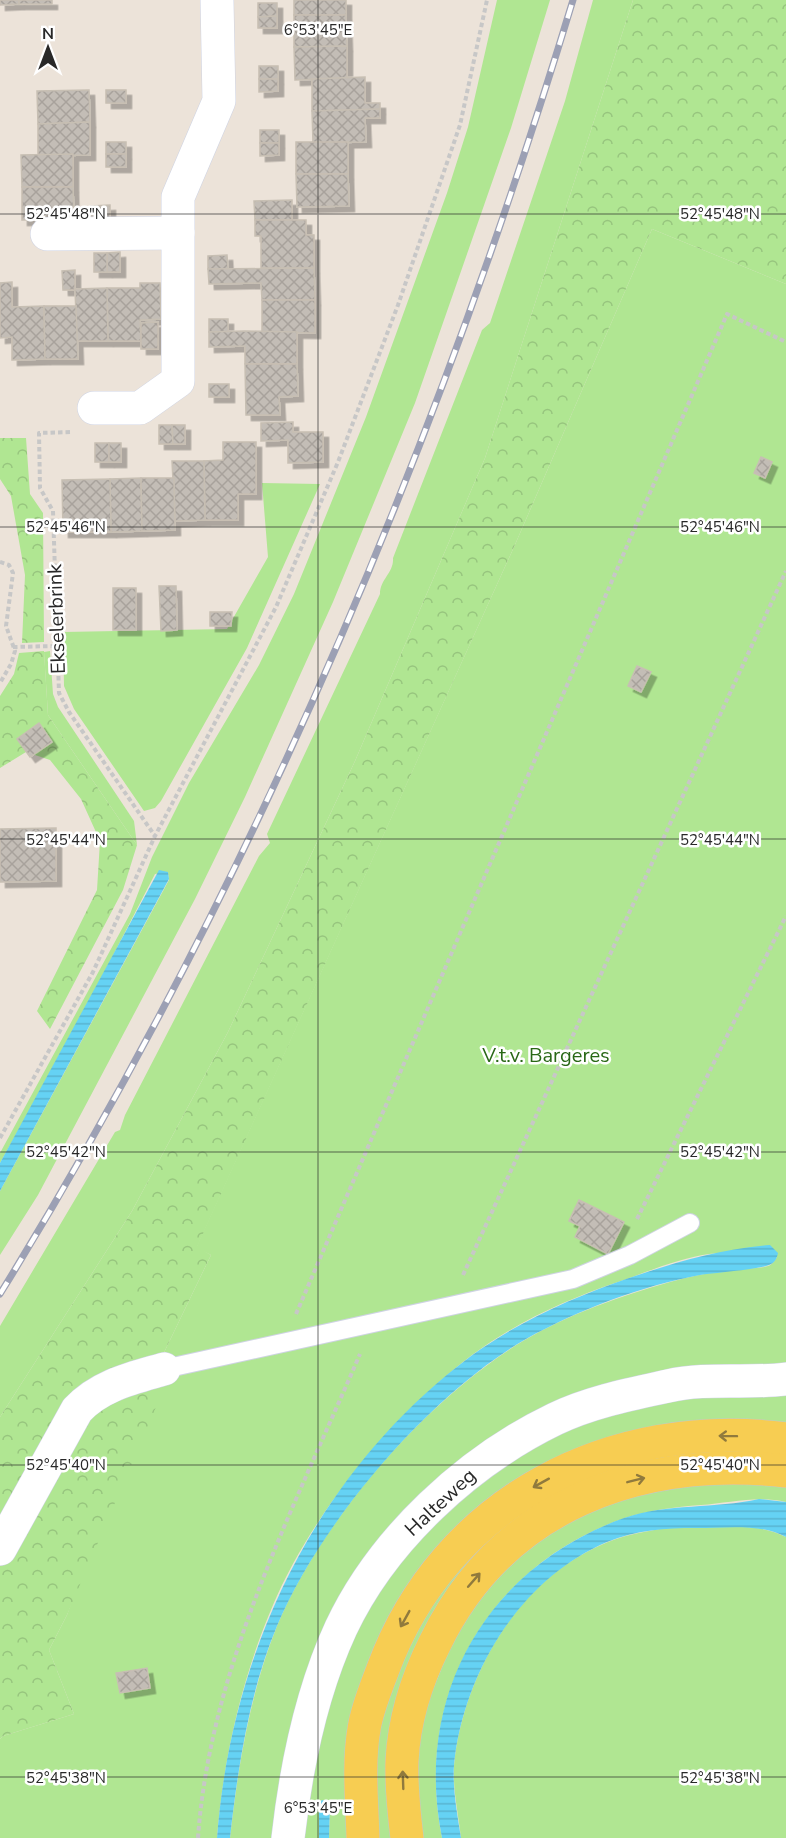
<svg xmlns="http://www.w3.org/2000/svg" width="786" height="1838" viewBox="0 0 786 1838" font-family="'Nunito Sans',sans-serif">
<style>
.grass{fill:#b0e692}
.forest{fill:url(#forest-crowns)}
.water{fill:url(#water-rules)}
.building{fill:url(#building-cross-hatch);stroke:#c7bfb3;stroke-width:1.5;filter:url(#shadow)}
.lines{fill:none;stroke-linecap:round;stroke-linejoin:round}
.lane-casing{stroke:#ced3e3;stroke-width:20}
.street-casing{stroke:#ced3e3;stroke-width:34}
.primary-casing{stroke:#c7c7c7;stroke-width:34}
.path{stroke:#c7c7c7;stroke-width:4;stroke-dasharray:4.5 3;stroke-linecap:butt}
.lane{stroke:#fff;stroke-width:18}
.street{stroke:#fff;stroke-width:33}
.primary{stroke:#f7cd52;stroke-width:33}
.rail-casing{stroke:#9ca0b4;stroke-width:7}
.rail{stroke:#fff;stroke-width:4.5;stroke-dasharray:14;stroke-linecap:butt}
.oneway{stroke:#907a3d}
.ticks{fill:none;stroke:#282828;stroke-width:1.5;stroke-opacity:0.45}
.labels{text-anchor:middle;stroke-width:5;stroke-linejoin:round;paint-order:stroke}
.street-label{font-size:20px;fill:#282828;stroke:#fff}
.park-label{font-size:20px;fill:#296816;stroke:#fff}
.ticks-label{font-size:15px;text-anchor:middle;fill:#282828;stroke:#fff;stroke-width:5;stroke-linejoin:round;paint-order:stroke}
</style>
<defs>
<pattern id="forest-crowns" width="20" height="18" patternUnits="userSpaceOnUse" patternTransform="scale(1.5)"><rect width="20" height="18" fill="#b0e692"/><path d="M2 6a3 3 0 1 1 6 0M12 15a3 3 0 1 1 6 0" fill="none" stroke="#97c57e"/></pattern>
<pattern id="water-rules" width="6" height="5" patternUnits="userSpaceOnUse" patternTransform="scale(1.5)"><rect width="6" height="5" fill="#65d2f4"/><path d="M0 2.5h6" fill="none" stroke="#58b4d1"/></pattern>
<pattern id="building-cross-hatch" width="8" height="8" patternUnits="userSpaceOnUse" patternTransform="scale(1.5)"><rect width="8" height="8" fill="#c3bdb6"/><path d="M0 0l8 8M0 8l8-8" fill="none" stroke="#a8a29c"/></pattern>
<filter id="shadow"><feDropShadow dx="5.5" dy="5.5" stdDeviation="0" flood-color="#0004"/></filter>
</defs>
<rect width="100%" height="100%" fill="#ece3d9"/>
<!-- grass -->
<g class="grass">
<path d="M497,0h53l-39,128 -96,275 -82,199 -88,195 -50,102 -157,296 -38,60v-64l169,-311 -1,-8 -13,2 -82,159 -73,130v-10l130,-239 22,-57 37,-74 70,-118 35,-71 72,-177 81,-224 21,-66z"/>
<path d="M593,0h40l-148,458 -130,303 -127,271 -96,179 -132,206v-91l115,-194 5,-2 5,-15 134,-259 11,-13 -3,-9 113,-240c0,-15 14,-21 13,-36l89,-228 8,-7 75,-222z"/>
<path d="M652,229l134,55v1083l-162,19 -249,166 -101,286h-44c8,-72 20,-145 47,-212 44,-105 148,-226 246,-285 44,-26 97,-45 147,-59 21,-6 44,-10 66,-13 10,-1 23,0 32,-3 4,-1 7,-6 9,-9 -21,-1 -46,-6 -68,-3 -30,4 -62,18 -91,28 -51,17 -103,41 -146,73 -79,60 -160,158 -199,250 -31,72 -50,155 -56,233h-217v-99l3,-3 71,-22 -25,-64 18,-35 91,-250 53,-110 -15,-7 318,-701z"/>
<path d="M262,483l58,1 -73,164 -86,153 -6,7 -11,3 -70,-102 -10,-23 -1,-54 164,-3 41,-72z"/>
<path d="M50,651l3,43 5,13 76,114 3,24 -89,-130 -4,-63z"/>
<path d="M786,1389v38l-151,8 -221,145 -63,258h-22l1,-35 -8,-3 -3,3v35h-21l6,-46 37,-135 47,-85 91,-93 96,-53 102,-28z"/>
<path d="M786,1448l-130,17 -211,137 -51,236h-24l5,-115 58,-134 89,-85 134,-53z"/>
<path d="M786,1480v22c-27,-7 -58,1 -85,3 -26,2 -52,5 -76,13 -137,47 -212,179 -183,320h-25l1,-113 47,-113 80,-82 113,-46z"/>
<path d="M670,1527c36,1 84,-7 116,10v301h-325c-3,-27 -10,-55 -6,-82 12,-88 67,-180 153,-214 20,-8 41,-11 62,-15z"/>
</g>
<!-- forest -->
<g class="forest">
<path d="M633,0h153v284l-134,-55 -138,318 -317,700 14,8 -53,110 -53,17 -105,152v-117l132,-206 96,-179 127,-271 130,-303z"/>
<path d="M0,438h26l4,56 13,19 1,129 -22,1 3,-68 -14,-79 -11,-17z"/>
<path d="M44,651l4,64 89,130 -14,45 -73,139 -13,-18 60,-121 3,-49 -19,-42 -31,-39 -24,-8 -26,16v-72l14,-22 5,-21z"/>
<path d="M168,1379l-101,236 -18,35 25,64 -71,22 -3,3v-175l78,-145z"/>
</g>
<!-- water -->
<g class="water">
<path d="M159,870l9,2 1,7 -169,312v-28z"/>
<path d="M770,1245l8,8c-1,5 -3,9 -7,11 -7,5 -59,9 -71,11 -59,11 -122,35 -174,64 -97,56 -206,184 -249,287 -28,67 -39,141 -47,212h-13c14,-189 101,-368 254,-482 48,-35 103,-59 158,-78 47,-16 92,-29 141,-33z"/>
<path d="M759,1499l27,3v35c-26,-14 -60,-9 -90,-9 -30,0 -60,2 -89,14 -85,36 -140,126 -152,214 -4,27 2,56 6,82h-19c-29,-143 45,-271 182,-320 44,-15 91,-9 135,-19z"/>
<path d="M322,1800l8,3 -1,35h-10v-35z"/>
</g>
<!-- building -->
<g class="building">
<path d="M0,0h19v4l-19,1z"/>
<rect x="19" y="0" width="33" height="4"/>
<rect x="294" y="0" width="52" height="15"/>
<path d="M258,3h19v13l-19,1z"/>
<path d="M294,15h52l1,31 -53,1z"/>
<path d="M277,16v12h-19v-11z"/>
<path d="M347,46v32l-52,2 -1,-33z"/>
<rect x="259" y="66" width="19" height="13"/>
<path d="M365,77v26h15v6l-68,2v-32z"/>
<path d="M259,79h19v12l-19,1z"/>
<path d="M89,90l1,32 -52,2 -1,-33z"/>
<rect x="106" y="90" width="20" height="13"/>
<path d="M380,109v9h-15l1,24 -53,1 -1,-32z"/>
<path d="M90,122v33l-52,1v-32z"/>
<rect x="260" y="130" width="19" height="13"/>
<rect x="106" y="142" width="20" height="12"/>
<rect x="296" y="142" width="52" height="32"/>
<path d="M260,143h19v12l-19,1z"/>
<path d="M73,154v33h-51l-1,-32z"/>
<rect x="106" y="154" width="20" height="13"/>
<path d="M296,174h52l1,32 -52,1z"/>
<path d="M22,187h51l1,32 -52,1z"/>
<path d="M292,200v20h-37l-1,-19z"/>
<path d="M110,205v14h-19v-13z"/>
<path d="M255,220h51v15h8v33h-53v-32h-6z"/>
<path d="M120,252v20h-13v-19z"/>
<rect x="94" y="253" width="13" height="19"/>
<path d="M227,255l1,14h-20v-13z"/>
<path d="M314,268l1,32h-53l-1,-17 -52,1 -1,-15z"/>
<path d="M75,270v20h-12l-1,-19z"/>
<path d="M12,282v25l32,-1 1,53 -33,1v-23l-12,1v-55z"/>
<path d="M140,283h20l1,36 -21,1 1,21h-33l-1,-53h33z"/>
<path d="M107,288l1,53h-31l-2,-52z"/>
<path d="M262,300h53v33l-53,-1z"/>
<path d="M44,306h32l2,53h-33z"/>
<rect x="209" y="319" width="19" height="13"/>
<path d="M158,322v27h-17v-26z"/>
<path d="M245,331l52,1v32h-52v-18l-36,1v-15z"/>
<path d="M245,364h52l1,32 -19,1 1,18h-34z"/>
<rect x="209" y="384" width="20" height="13"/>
<path d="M293,422v10h30v30l-35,1v-23l-27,1v-18z"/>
<path d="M159,425h13l1,19h-14z"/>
<path d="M172,425h13v19h-12z"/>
<path d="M223,442h33v52h-18v26h-33l-1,-59 19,-1z"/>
<rect x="95" y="443" width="14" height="19"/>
<rect x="109" y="443" width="12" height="19"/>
<path d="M761,457l11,5 -7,16 -11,-5z"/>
<path d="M172,461h32l1,59 -30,1z"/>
<path d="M141,478l1,53 -31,1 -1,-53z"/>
<path d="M141,478h33l1,52 -33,1z"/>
<path d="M110,479l1,53h-48l-1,-52z"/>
<path d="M159,586h17l1,44 -16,1z"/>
<rect x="113" y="588" width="23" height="42"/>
<path d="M210,612h22l-1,14h-21z"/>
<path d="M637,666l14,6 -10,20 -13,-6z"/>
<path d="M39,723l13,19 -22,15 -13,-18z"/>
<path d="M56,828v53l-56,1v-53z"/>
<path d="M579,1200l45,22 -16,32 -33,-17 5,-11 -11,-5z"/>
<path d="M147,1668l3,20 -30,5 -4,-20z"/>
</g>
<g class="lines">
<!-- lane casing -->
<g class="lane-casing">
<path id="lane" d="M164,1369l409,-90 57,-24 60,-32"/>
</g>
<!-- street casing -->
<g class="street-casing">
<g id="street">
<path d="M47,234l131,-1"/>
<path d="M94,408h46l38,-27v-184l41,-96 -2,-101"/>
<path d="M0,1549l77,-139c23,-25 56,-32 87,-41"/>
<path d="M288,1838c8,-71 23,-145 53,-210 42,-89 127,-167 214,-209 35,-17 76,-25 113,-33 39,-9 79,-2 118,-7"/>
</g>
</g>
<!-- primary casing -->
<g class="primary-casing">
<g id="primary">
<path d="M363,1838c-1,-36 -5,-73 1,-109 3,-20 12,-41 19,-60 62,-168 229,-253 403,-230"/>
<path d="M407,1838c-3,-25 -6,-52 -5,-77 2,-41 15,-82 33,-118 67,-138 204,-188 351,-172"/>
</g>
</g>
<!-- path -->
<g class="path">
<path d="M70,432l-31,1 1,55 13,23 6,182 10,19 86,124"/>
<path d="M0,562l9,3 4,8 -7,53 9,25 -4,13 -11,19"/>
<path d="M13,647l43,-1"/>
<path d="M0,1138l93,-166 62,-136 121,-229 62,-145 60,-157 62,-180 27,-125"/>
<path d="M637,1219l149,-303"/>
<path d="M463,1275l323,-704"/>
<path d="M296,1314l431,-1000 59,28"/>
<path d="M198,1838c12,-171 96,-330 162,-484"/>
</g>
<!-- lane -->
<use href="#lane" class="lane"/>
<!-- street -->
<use href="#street" class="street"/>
<!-- primary -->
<use href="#primary" class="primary"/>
<!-- rail casing -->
<g class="rail-casing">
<path id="rail" d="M0,1294c248,-402 436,-842 573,-1294"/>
</g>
<!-- rail -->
<use href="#rail" class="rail"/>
</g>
<!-- one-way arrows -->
<defs><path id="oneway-shaft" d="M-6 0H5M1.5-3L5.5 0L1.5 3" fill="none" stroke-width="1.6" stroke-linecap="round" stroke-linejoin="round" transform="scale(1.5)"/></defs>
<g class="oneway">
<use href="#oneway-shaft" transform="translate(728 1436) rotate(-179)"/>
<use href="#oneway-shaft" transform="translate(636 1480) rotate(-14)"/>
<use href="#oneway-shaft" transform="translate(541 1483) rotate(151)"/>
<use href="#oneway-shaft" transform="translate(474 1580) rotate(-49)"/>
<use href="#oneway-shaft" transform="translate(405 1619) rotate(119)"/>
<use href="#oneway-shaft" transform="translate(403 1780) rotate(-92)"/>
</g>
<!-- ticks -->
<path class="ticks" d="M318,0v1838M0,214h786M0,527h786M0,839h786M0,1152h786M0,1465h786M0,1777h786"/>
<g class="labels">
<!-- street labels -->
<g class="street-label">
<text transform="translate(56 619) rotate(-92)" y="7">Ekselerbrink</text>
<text transform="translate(440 1502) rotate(-43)" y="7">Halteweg</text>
</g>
<!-- park labels -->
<g class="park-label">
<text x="546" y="1062">V.t.v. Bargeres</text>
</g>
</g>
<g class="ticks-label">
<text x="318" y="35">6°53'45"E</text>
<text x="66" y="219">52°45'48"N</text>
<text x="720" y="219">52°45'48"N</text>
<text x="66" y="532">52°45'46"N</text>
<text x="720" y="532">52°45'46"N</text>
<text x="66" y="845">52°45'44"N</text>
<text x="720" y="845">52°45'44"N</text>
<text x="66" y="1157">52°45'42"N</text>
<text x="720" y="1157">52°45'42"N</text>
<text x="66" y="1470">52°45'40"N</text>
<text x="720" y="1470">52°45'40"N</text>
<text x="66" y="1783">52°45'38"N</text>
<text x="720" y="1783">52°45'38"N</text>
<text x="318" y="1813">6°53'45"E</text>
</g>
<!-- north arrow -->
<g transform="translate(48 48)" stroke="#ffffff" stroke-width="4.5" paint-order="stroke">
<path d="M0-4.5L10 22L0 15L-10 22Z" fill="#282828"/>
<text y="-9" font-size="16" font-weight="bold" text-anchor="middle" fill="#282828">N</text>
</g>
</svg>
